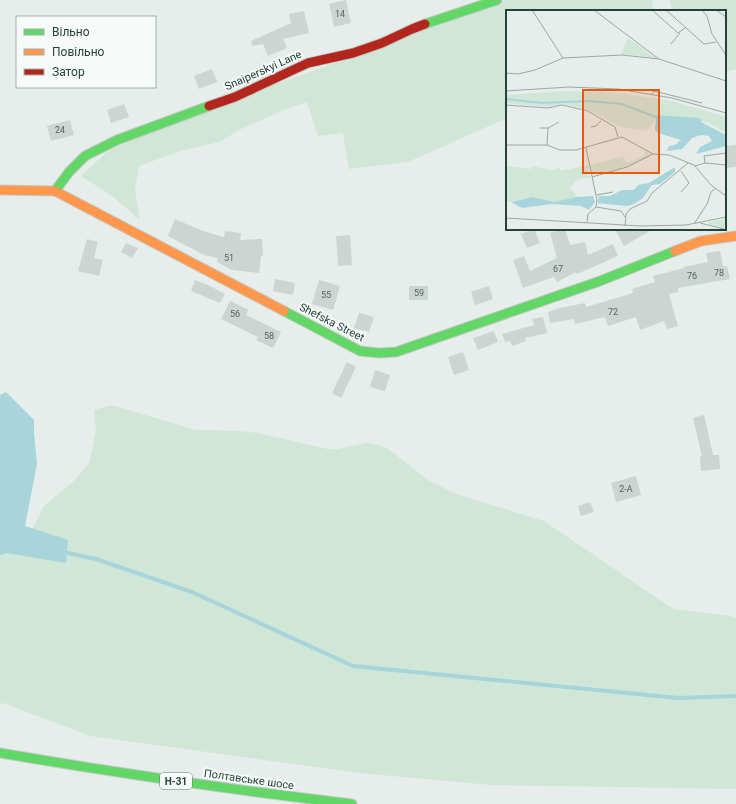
<svg xmlns="http://www.w3.org/2000/svg" width="736" height="804" viewBox="0 0 736 804" font-family="Roboto,sans-serif">
<style>
.green{fill:#d0e6d7}
.water{fill:#a7d5db}
.lines{fill:none;stroke-linecap:round;stroke-linejoin:round}
.stream{stroke:#a7d5db;stroke-width:4}
.building{fill:#ced4d1}
.fast-casing{stroke:#c3cac7;stroke-width:11}
.slow-casing{stroke:#c3cac7;stroke-width:11}
.jam-casing{stroke:#c3cac7;stroke-width:11}
.fast{stroke:#63d668;stroke-width:9}
.slow{stroke:#ff974d;stroke-width:9}
.jam{stroke:#b3261e;stroke-width:9}
.labels{text-anchor:middle;stroke-width:4;stroke-linejoin:round;paint-order:stroke}
.number-label{font-size:9px;fill:#4e6760}
.shield{fill:#f6fbf9;stroke:#627a73;stroke-width:1}
.shield-label{font-size:10px;font-weight:bold;fill:#234239}
.street-label{font-size:11px;fill:#234239;stroke:#f6fbf9}
.inset-river{fill:none;stroke:#a7d5db;stroke-width:2}
.inset-road{fill:none;stroke:#99a9a3;stroke-width:1}
.view{fill:#e8590c;fill-opacity:0.15;stroke:#e8590c;stroke-width:2}
.inset-edge{fill:none;stroke:#234239;stroke-width:2}
</style>
<rect width="100%" height="100%" fill="#e7edea"/>
<!-- green -->
<g class="green">
<path d="M507,0h145l2,11h-147v107l-99,44 -59,7 -6,-36 -25,3 -11,-34 -23,8 -43,19 -22,13 -39,9 -41,15 -4,24 5,30 -28,-24 -31,-20 27,-25 67,-30z"/>
<path d="M670,0h66v69l-11,3v-61h-53z"/>
<path d="M112,405l84,25 42,1 20,2 70,16h9l30,-6 11,2 9,3 41,32 28,14 88,27 129,88 58,7 5,2v171l-245,-4 -132,-12 -269,-37 -84,-32 -6,-1v-149l13,-1 15,-16 16,-31 31,-26 14,-17 7,-32 -2,-21z"/>
</g>
<!-- water -->
<path class="water" d="M6,392l28,28v13l3,31 -12,62 43,14 -2,23 -59,-10 -7,2v-160z"/>
<g class="lines">
<!-- stream -->
<path class="stream" d="M63,552l33,7 96,33 161,74 325,32 58,-2"/>
</g>
<!-- building -->
<g class="building">
<path d="M346,0l5,23 -17,4 -5,-23z"/>
<path d="M304,11l5,22 -26,6 4,9 -19,8 -5,-12 -11,2 -1,-5 40,-18 -2,-9z"/>
<path d="M212,69l5,13 -18,7 -5,-13z"/>
<path d="M124,104l5,13 -18,6 -4,-13z"/>
<path d="M70,120l4,15 -23,6 -4,-15z"/>
<path d="M736,145v22l-11,1v-22z"/>
<path d="M175,219l28,12 21,6 1,-6 16,2 -1,7 22,-1 1,17h-2l-2,17 -27,-3 -15,-8 1,-4 -14,-3 -36,-19z"/>
<path d="M533,229h1l6,14 -13,5 -6,-14z"/>
<path d="M563,229h2l5,16 15,-3 3,13 25,-11 5,12 -41,18 -1,-2 -19,10 -3,-5 -31,11 -10,-28 11,-4 6,15 27,-13 -7,-25z"/>
<path d="M615,229h38l-29,17z"/>
<path d="M350,235l2,30 -14,1 -2,-30z"/>
<path d="M87,239l11,3 -4,16 9,2 -4,16 -21,-5z"/>
<path d="M126,243l12,5 -6,10 -11,-6z"/>
<path d="M720,251l3,15h4l3,13 -52,9v4l-9,2 9,32 -11,3 -3,-8 -24,9 -4,-13 -28,9 -3,-9 -30,7 -1,-5 -24,4 -2,-11 12,-4 25,-5 1,4 47,-14 -1,-4 23,-7 -2,-6 31,-8 -1,-1 25,-5 -2,-9z"/>
<path d="M275,279l20,4 -2,12 -20,-4z"/>
<path d="M195,280l13,5 17,9 -5,9 -29,-12z"/>
<path d="M319,280l21,6 -7,24 -21,-6z"/>
<rect x="409" y="286" width="19" height="14"/>
<path d="M489,286l4,13 -18,6 -4,-13z"/>
<path d="M230,301l19,9 -3,5 35,17 -8,16 -17,-8 2,-3 -37,-18z"/>
<path d="M359,313l15,4 -5,15 -15,-4z"/>
<path d="M543,317l4,16 -22,5 1,3 -14,5 -2,-5 -5,1 -3,-8 32,-9 -2,-6z"/>
<path d="M494,331l4,11 -20,8 -5,-12z"/>
<path d="M463,352l6,18 -15,5 -6,-18z"/>
<path d="M347,362l9,5 -15,31 -9,-5z"/>
<path d="M375,370l15,5 -5,16 -15,-4z"/>
<path d="M704,415l9,40h6l1,14 -19,2 -1,-14 2,-1 -9,-38z"/>
<path d="M636,476l5,19 -25,7 -5,-19z"/>
<path d="M590,502l4,10 -13,4 -3,-10z"/>
</g>
<g class="lines">
<!-- fast casing -->
<g class="fast-casing">
<g id="fast">
<path d="M425,24l72,-24"/>
<path d="M55,191l14,-19 16,-16 32,-16 92,-34"/>
<path d="M284,311l76,40 19,2 17,-1 204,-71 75,-30"/>
<path d="M0,753c117,20 234,37 352,51"/>
</g>
</g>
<!-- slow casing -->
<g class="slow-casing">
<g id="slow">
<path d="M0,190l55,1 229,120"/>
<path d="M675,251l26,-10 35,-5"/>
</g>
</g>
<!-- jam casing -->
<g class="jam-casing">
<path id="jam" d="M209,106l26,-9 73,-34 45,-10 29,-10 30,-14 13,-5"/>
</g>
<!-- fast -->
<use href="#fast" class="fast"/>
<!-- slow -->
<use href="#slow" class="slow"/>
<!-- jam -->
<use href="#jam" class="jam"/>
</g>
<g class="labels">
<!-- number labels -->
<g class="number-label">
<text x="340" y="17">14</text>
<text x="60" y="133">24</text>
<text x="229" y="261">51</text>
<text x="558" y="272">67</text>
<text x="719" y="276">78</text>
<text x="692" y="279">76</text>
<text x="419" y="296">59</text>
<text x="326" y="298">55</text>
<text x="613" y="315">72</text>
<text x="235" y="317">56</text>
<text x="269" y="339">58</text>
<text x="626" y="492">2-А</text>
</g>
<!-- shield labels -->
<rect class="shield" x="160" y="773" width="32" height="16" rx="3"/>
<g class="shield-label">
<text x="176" y="785">Н-31</text>
</g>
<!-- street labels -->
<g class="street-label">
<text transform="translate(263 70) rotate(-24)" y="4">Snaiperskyi Lane</text>
<text transform="translate(332 322) rotate(27)" y="4">Shefska Street</text>
<text transform="translate(249 779) rotate(8)" y="4">Полтавське шосе</text>
</g>
</g>
<!-- overview -->
<g transform="translate(506 10)">
<rect width="220" height="220" fill="#e7edea"/>
<path d="M122,28l28,20 -35,-4zM60,81l56,2 54,9 50,15v16l-17,-10 -16,-4 -35,-3 -11,15 -27,-4 -31,-17 -26,-6 -13,3 -44,-4v-8zM139,140l6,5 -3,3 -38,14 -18,3 -2,-10 33,-9 4,7 17,-7zM82,155l2,13 -12,1 -8,8 7,10 -23,5 -21,-5 -27,5v-36l25,3 1,-3 19,4 9,-2v3zM220,209l-2,9 -16,-4v-2z" fill="#d0e6d7"/>
<path d="M146,105l48,3 1,4 25,13v11l-30,8 4,-7 12,-6 -3,-5 -8,-1 -9,3 -10,11 -15,2 2,-5 6,-1 6,-5 -23,-7 -3,-3 1,-11zM169,157v5l-15,12 -8,1 -9,13 -9,6 -7,2 -29,-3 1,-7h11l12,-6h12l4,-5 11,-2zM87,186l2,6 -6,8 -8,-4 -30,-2 -29,4 -11,-6 22,-5 21,5 23,-5z" fill="#a7d5db"/>
<path class="inset-river" d="M0,89l36,4 47,-2 33,3 31,12"/>
<path class="inset-road" d="M26,0l31,48M88,0l65,49 67,22M146,0l26,23 7,-5M160,0l38,34 12,-2M196,0l5,6 5,18 14,21M210,0l10,7M165,34l9,-11M0,63l12,1 17,-4 28,-12 59,-3 37,4M0,81l63,-4 49,2 54,9 54,15M146,84l2,-3 48,12M0,95l42,3 14,-3 26,6 27,16 3,10M85,117l5,-1 5,-5M34,118h8l11,-6M0,135h41l13,5h16l46,-13 31,17 16,1 25,10 17,20 15,11M41,135l1,-17M80,138l11,52 -1,7 -8,7 -1,8M199,153l-1,-7 22,-3M189,156l10,-3 21,2M86,167l35,-10 26,-13M175,182l8,-9 -8,-12M91,185l16,-3M90,197l25,4 4,6M0,208l135,8 45,-1 40,-8M194,213l24,6M188,214l13,-20 4,-12 4,-3M119,216l1,-12 4,-5 17,-8 5,-8 36,-30"/>
<path class="view" d="M77,80h76v83h-76z"/>
<rect width="220" height="220" class="inset-edge"/>
</g>
<!-- legend -->
<rect x="16" y="16" width="140" height="72" fill="#f6fbf9" stroke="#a2b1ac"/>
<rect x="24" y="29" width="20" height="6" fill="#63d668" stroke="#a2b1ac"/>
<text x="52" y="36" font-size="12" fill="#234239">Вільно</text>
<rect x="24" y="49" width="20" height="6" fill="#ff974d" stroke="#a2b1ac"/>
<text x="52" y="56" font-size="12" fill="#234239">Повільно</text>
<rect x="24" y="69" width="20" height="6" fill="#b3261e" stroke="#a2b1ac"/>
<text x="52" y="76" font-size="12" fill="#234239">Затор</text>
</svg>
